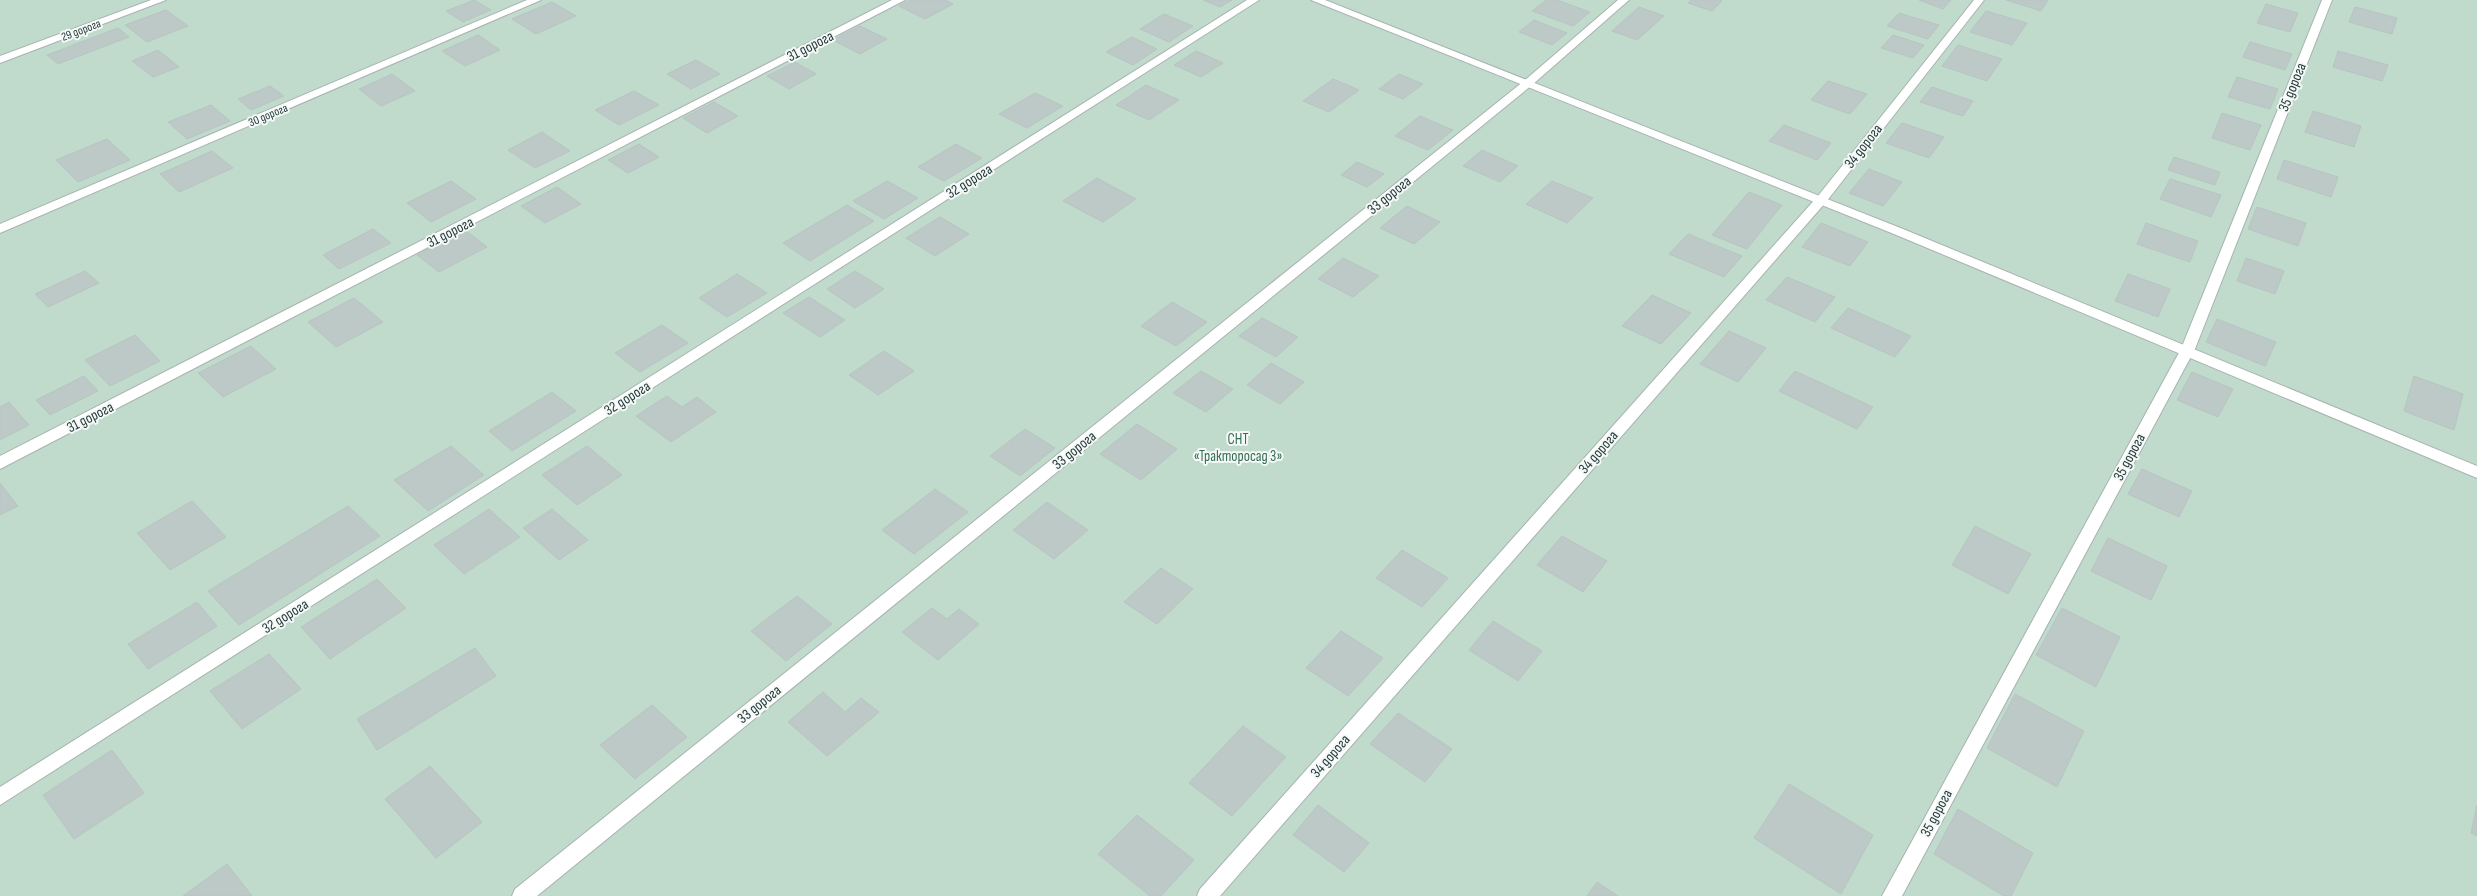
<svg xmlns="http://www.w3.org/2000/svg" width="2477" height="896" viewBox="0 0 2477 896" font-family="'Sofia Sans Condensed',sans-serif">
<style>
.green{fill:#c0dacc}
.building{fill:#bdc9c7;stroke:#b7c5c2}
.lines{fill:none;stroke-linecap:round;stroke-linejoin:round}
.lane-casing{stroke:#a7b3b2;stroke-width:2}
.street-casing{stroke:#a7b3b2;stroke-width:2}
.lane{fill:#fff;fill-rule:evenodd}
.street{fill:#fff;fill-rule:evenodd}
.labels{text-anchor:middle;stroke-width:4;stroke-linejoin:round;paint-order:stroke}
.far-street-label{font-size:12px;fill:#263b3a;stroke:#f4f9f7}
.street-label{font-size:15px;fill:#263b3a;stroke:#f4f9f7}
.park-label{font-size:15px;fill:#356d56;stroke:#f4f9f7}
</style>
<rect width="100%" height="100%" fill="#e4ecea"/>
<!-- green -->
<rect class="green" x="0" y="0" width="2477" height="896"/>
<!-- building -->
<g class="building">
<path d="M474,0l17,10 -28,12 -17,-11z"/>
<path d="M910,0h35l8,4 -28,15 -26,-13z"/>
<path d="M1203,0h29l-12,7z"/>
<path d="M1546,0h11l33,12 -17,14 -41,-15z"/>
<path d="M1691,0h28l3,1 -10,10 -24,-8z"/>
<path d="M1919,0h32l-8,9z"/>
<path d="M2006,0h42l-7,11z"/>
<path d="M552,2l24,14 -40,18 -24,-15z"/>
<path d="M2266,4l32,9 -8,19 -33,-9z"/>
<path d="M1639,7l25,9 -27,24 -25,-9z"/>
<path d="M2355,7l42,11 -5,16 -43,-12z"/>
<path d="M166,10l22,16 -41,16 -22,-17z"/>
<path d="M1986,11l41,12 -15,22 -42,-13z"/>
<path d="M1899,13l40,12 -11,14 -41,-13z"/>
<path d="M1164,14l29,12 -24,16 -29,-13z"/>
<path d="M1534,20l33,13 -15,12 -33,-13z"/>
<path d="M860,26l27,13 -27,15 -27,-14z"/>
<path d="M118,28l11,9 -71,27 -11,-9z"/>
<path d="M478,35l22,15 -35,16 -23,-15z"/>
<path d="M1893,35l31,10 -11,13 -32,-10z"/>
<path d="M1132,37l25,12 -24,16 -27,-13z"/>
<path d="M2250,42l42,12 -7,16 -42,-13z"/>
<path d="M1958,45l44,14 -15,22 -45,-15z"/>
<path d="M158,50l21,17 -26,10 -21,-16z"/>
<path d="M1196,51l27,12 -22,14 -27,-12z"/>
<path d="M2338,51l50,14 -6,16 -49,-14z"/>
<path d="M696,60l24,14 -29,15 -24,-15z"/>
<path d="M795,62l21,12 -27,15 -22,-13z"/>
<path d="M392,74l23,17 -34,15 -22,-17z"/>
<path d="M1399,74l24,10 -20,15 -24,-10z"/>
<path d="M2237,77l41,12 -8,20 -42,-12z"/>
<path d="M1333,79l26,11 -30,22 -26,-11z"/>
<path d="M1828,81l39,13 -17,20 -39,-14z"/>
<path d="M1146,85l33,15 -30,20 -33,-15z"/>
<path d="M270,86l14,10 -33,14 -13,-11z"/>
<path d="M1932,87l41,14 -10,15 -43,-14z"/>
<path d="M634,91l25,14 -40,20 -24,-15z"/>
<path d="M1035,93l28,13 -36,22 -28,-14z"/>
<path d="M714,102l24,14 -31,17 -24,-15z"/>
<path d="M211,105l19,16 -43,18 -19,-17z"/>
<path d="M2313,111l48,15 -7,21 -49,-15z"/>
<path d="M2222,113l39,12 -11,25 -38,-12z"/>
<path d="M1420,116l33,14 -25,20 -33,-14z"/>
<path d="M1902,123l42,14 -15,21 -43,-15z"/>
<path d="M1784,125l47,18 -14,17 -48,-19z"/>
<path d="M542,132l28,19 -35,17 -27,-18z"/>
<path d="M107,139l23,21 -52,22 -22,-22z"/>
<path d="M639,144l20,13 -31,16 -20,-13z"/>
<path d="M956,144l26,14 -38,23 -26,-14z"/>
<path d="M1482,150l36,16 -18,16 -37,-16z"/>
<path d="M212,151l21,17 -54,24 -19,-18z"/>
<path d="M2174,157l46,15 -5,13 -47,-15z"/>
<path d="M2284,160l54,17 -7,20 -54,-18z"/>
<path d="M1357,162l27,12 -17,13 -26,-12z"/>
<path d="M1869,169l33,13 -19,24 -34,-13z"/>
<path d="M1097,178l39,21 -33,23 -40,-21z"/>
<path d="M2170,179l51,16 -10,22 -51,-18z"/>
<path d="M451,181l25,18 -45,23 -24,-19z"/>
<path d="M887,181l31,17 -34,21 -31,-18z"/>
<path d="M1552,181l41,17 -26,25 -41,-19z"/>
<path d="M557,187l24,17 -36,19 -24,-17z"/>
<path d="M1749,192l33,13 -35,44 -35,-14z"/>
<path d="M847,205l27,16 -64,40 -27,-18z"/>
<path d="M1407,206l33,16 -26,22 -34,-16z"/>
<path d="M2257,207l49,16 -8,23 -50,-17z"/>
<path d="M940,217l29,17 -34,22 -29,-18z"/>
<path d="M1821,223l47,19 -18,24 -48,-19z"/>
<path d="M2146,223l52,18 -8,21 -53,-18z"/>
<path d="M373,229l18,14 -52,26 -16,-14z"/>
<path d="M465,230l22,17 -48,25 -22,-17z"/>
<path d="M1688,234l54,22 -18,21 -55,-23z"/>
<path d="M1343,258l36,18 -26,21 -35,-18z"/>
<path d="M2246,258l38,13 -9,23 -38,-13z"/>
<path d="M85,271l14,12 -51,24 -13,-13z"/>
<path d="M855,271l29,18 -29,19 -28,-19z"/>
<path d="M737,274l30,19 -40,24 -28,-19z"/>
<path d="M2128,274l42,15 -12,28 -43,-16z"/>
<path d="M1787,277l48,20 -20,25 -49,-22z"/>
<path d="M1652,295l39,18 -30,31 -39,-18z"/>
<path d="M809,297l36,23 -25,17 -37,-24z"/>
<path d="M354,298l29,24 -47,25 -28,-25z"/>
<path d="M1172,302l35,20 -31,24 -35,-20z"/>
<path d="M1848,308l63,28 -16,21 -64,-29z"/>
<path d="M1262,318l36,19 -22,20 -37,-21z"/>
<path d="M2217,319l59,23 -11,24 -59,-24z"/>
<path d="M662,325l26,18 -48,29 -25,-19z"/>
<path d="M1729,331l37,17 -28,34 -38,-18z"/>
<path d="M135,335l25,26 -50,25 -25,-26z"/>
<path d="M251,346l25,23 -53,28 -25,-24z"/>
<path d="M884,351l30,20 -36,24 -29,-20z"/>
<path d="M1271,363l33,19 -24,22 -33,-19z"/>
<path d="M1201,371l32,18 -27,23 -33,-19z"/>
<path d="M1795,371l78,36 -16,22 -78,-38z"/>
<path d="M2192,372l41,17 -15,28 -41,-17z"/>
<path d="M84,376l14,15 -48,24 -14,-15z"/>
<path d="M2414,376l49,18 -9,36 -50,-19z"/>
<path d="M552,392l24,19 -64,40 -23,-20z"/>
<path d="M667,396l15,11 15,-10 19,15 -45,30 -35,-26z"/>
<path d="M9,402l20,23 -29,15v-33z"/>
<path d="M1137,424l40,25 -36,31 -41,-26z"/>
<path d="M1025,429l30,19 -35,28 -30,-20z"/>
<path d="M451,446l33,29 -56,36 -34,-31z"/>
<path d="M587,446l35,29 -45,30 -35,-30z"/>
<path d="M2142,469l50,22 -13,26 -51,-23z"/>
<path d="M0,483l18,23 -18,9z"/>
<path d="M935,489l33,23 -54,42 -32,-24z"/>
<path d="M192,501l34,36 -56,33 -33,-37z"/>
<path d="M1047,502l41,28 -34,29 -41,-29z"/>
<path d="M348,506l32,30 -141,89 -31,-34z"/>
<path d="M489,509l31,28 -56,37 -30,-29z"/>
<path d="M552,509l36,31 -29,20 -36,-32z"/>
<path d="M1975,526l56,28 -23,40 -56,-29z"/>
<path d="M1562,536l45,25 -24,31 -46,-27z"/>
<path d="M2108,538l59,28 -16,34 -60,-29z"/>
<path d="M1402,550l46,28 -26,29 -46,-29z"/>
<path d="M1161,568l32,21 -36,35 -33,-22z"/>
<path d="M377,579l29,29 -76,51 -29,-32z"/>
<path d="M797,596l35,28 -46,37 -35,-30z"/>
<path d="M197,602l20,24 -69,43 -20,-25z"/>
<path d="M932,608l15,11 12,-10 20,15 -41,36 -36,-28z"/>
<path d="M2062,608l58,29 -24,50 -60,-32z"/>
<path d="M1493,621l49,30 -24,30 -49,-31z"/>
<path d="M1341,631l42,27 -35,38 -42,-28z"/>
<path d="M475,648l21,28 -119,74 -20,-31z"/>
<path d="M269,654l32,35 -59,40 -32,-38z"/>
<path d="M823,692l22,20 16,-14 18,14 -52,44 -39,-34z"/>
<path d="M2015,694l69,37 -27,56 -70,-39z"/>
<path d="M652,705l35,32 -52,42 -35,-34z"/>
<path d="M1398,713l54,36 -27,33 -55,-38z"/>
<path d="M1243,726l43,31 -54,59 -43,-33z"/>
<path d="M112,750l32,43 -70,46 -31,-44z"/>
<path d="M430,766l52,56 -46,36 -51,-59z"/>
<path d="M1789,784l84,51 -32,59 -87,-56z"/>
<path d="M1318,805l51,38 -25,29 -51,-37z"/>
<path d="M2477,805v31l-6,-3z"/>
<path d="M1958,809l75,44 -22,43h-7l-70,-42z"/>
<path d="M1137,815l57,45 -33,36h-11l-52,-42z"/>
<path d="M227,864l25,32h-69z"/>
<path d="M1597,882l21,14h-31z"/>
</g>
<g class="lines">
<!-- lane casing -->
<g class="lane-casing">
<path id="lane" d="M1311,0h14l578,229 574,237v12l-583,-244z"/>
</g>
<!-- street casing -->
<g class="street-casing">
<g id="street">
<path d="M151,0h15l-166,63v-7z"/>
<path d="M527,0h14l-541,233v-9z"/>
<path d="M892,0h13l-905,469v-13z"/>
<path d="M1247,0h12l-1259,805v-18z"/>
<path d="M1618,0h11l-97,85 -995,811h-25l3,-7 1009,-808z"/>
<path d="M1974,0h10l-158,202 -606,694h-23l3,-7 618,-693z"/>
<path d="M2322,0h10l-137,349 -293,547h-20l299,-547z"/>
</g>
</g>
<!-- lane -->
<use href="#lane" class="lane"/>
<!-- street -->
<use href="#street" class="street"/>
</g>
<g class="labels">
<!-- far-street labels -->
<g class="far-street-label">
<text transform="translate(81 30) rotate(-21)" y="4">29 дорога</text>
<text transform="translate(268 115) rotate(-23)" y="4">30 дорога</text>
</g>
<!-- street labels -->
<g class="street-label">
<text transform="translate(810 46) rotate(-27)" y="5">31 дорога</text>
<text transform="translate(2292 87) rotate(-68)" y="5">35 дорога</text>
<text transform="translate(1863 146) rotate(-52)" y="5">34 дорога</text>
<text transform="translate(969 181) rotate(-32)" y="5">32 дорога</text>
<text transform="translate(1389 195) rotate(-39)" y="5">33 дорога</text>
<text transform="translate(450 232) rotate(-27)" y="5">31 дорога</text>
<text transform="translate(627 398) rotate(-32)" y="5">32 дорога</text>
<text transform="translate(90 417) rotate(-27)" y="5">31 дорога</text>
<text transform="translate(1074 450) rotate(-39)" y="5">33 дорога</text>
<text transform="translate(1598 452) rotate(-49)" y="5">34 дорога</text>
<text transform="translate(2129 457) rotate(-62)" y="5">35 дорога</text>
<text transform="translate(285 616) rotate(-32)" y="5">32 дорога</text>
<text transform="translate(759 704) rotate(-39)" y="5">33 дорога</text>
<text transform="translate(1330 756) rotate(-49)" y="5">34 дорога</text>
<text transform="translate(1936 813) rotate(-62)" y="5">35 дорога</text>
</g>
<!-- park labels -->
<g class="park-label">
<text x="1238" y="444">СНТ<tspan x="1238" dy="17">«Тракторосад 3»</tspan></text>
</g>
</g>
</svg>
